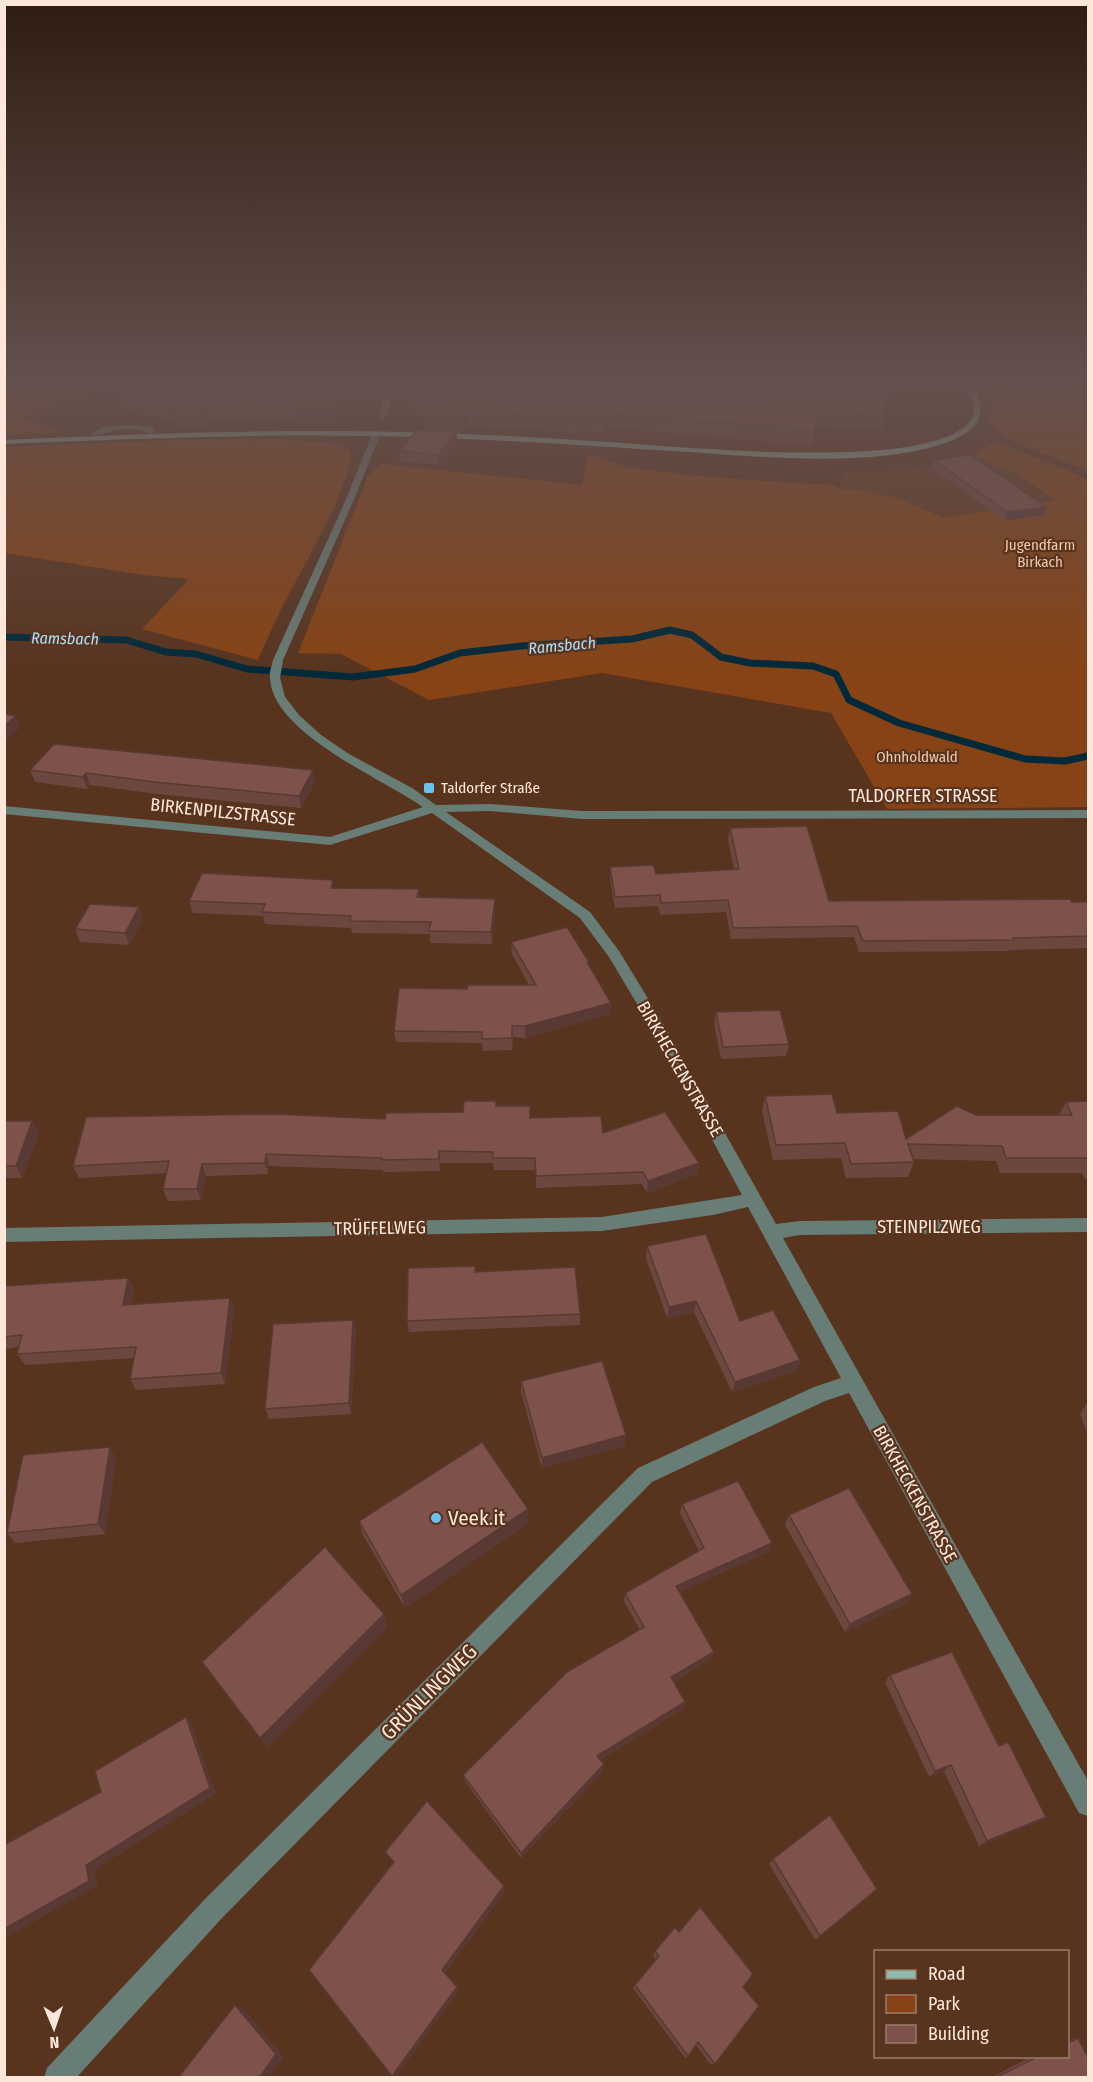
<svg xmlns="http://www.w3.org/2000/svg" width="1093" height="2082" viewBox="0 0 1093 2082" font-family="'Fira Sans Condensed',sans-serif">
<style>
.built{fill:#653a21}
.green{fill:#874315}
.lines{fill:none;stroke-linecap:round;stroke-linejoin:round}
.stream{stroke:#002939;stroke-width:7}
.minor{fill:#687d75;fill-rule:evenodd}
.major{fill:#8fbbab;fill-rule:evenodd}
.wall{fill:#6c4740}
.shaded-wall{fill:#583934}
.building{fill:#7e524a;stroke:#583934;stroke-width:1.5}
.poi-dot{fill:#67c4ef;stroke:#58341f;stroke-width:2}
.labels{text-anchor:middle;stroke-width:4.5;stroke-linejoin:round;paint-order:stroke}
.far-park-label{font-size:15px;fill:#f6c6ab;stroke:#58341f}
.far-poi-label{font-size:15px;fill:#fee7da;stroke:#58341f;text-anchor:start}
.far-water-label{font-size:16px;font-style:italic;fill:#abe0fb;stroke:#58341f}
.street-label{font-size:18px;fill:#fee7da;stroke:#58341f}
.near-poi-label{font-size:21px;fill:#fee7da;stroke:#58341f;text-anchor:start}
.near-street-label{font-size:21px;fill:#fee7da;stroke:#58341f}
</style>
<rect width="100%" height="100%" fill="#58341f"/>
<!-- built -->
<path class="built" d="M972,455l46,20 40,25 -113,18 -46,-19 -59,-10 4,-17 68,-3 37,-6z"/>
<!-- green -->
<g class="green">
<path d="M5,383h115l-96,35 33,11 -4,4 -48,2z"/>
<path d="M1054,383h34v88l-83,-33 -17,-16c6,-15 2,-24 -8,-36z"/>
<path d="M277,439l55,4 18,8c7,24 -53,128 -67,154 -9,18 -17,37 -25,55l-116,-31 47,-50 -46,-4 -138,-22v-106l165,-7z"/>
<path d="M997,442l91,37v328l-201,2 -56,-96 -229,-40 -173,27 -88,-46 -43,-1 71,-179 13,-10 200,21 6,-30c13,1 25,9 39,12 68,11 138,14 208,18l5,4 29,2 30,8 46,19 112,-18 -39,-25 -46,-20z"/>
</g>
<g class="lines">
<!-- stream -->
<path class="stream" d="M4,637l122,3 40,12 30,2 51,15 106,8 62,-8 45,-16 61,-7 111,-7 38,-9 22,5 29,22 29,6 63,3 23,8 13,26 50,23 126,36 40,2 23,-5"/>
<!-- minor -->
<g class="minor">
<path d="M389,383h8l-11,34 -4,2 -4,-2z"/>
<path d="M129,425l23,2 3,5 -4,2c-16,-10 -39,-4 -56,2l-4,-2 13,-7z"/>
<path d="M376,433l4,2 -28,69 -69,156 -3,18 5,19 14,18 22,20 28,19 63,34 24,17 54,-1 92,7 506,-1v8l-506,1 -92,-8 -44,1 144,100 29,39 47,77 110,196 24,-3 288,-3v14l-288,3 -17,3 305,543v35l-9,-3 -230,-420 -24,8 -173,81 -429,435 -147,161h-32l3,-10 158,-169 433,-431 176,-81 27,-9 -93,-171 -35,8 -111,16 -598,11v-14l598,-11 140,-22 -87,-161 -46,-77 -29,-39 -148,-105 -102,32 -326,-31v-8l326,31 93,-30c-40,-28 -151,-74 -153,-129 -1,-6 2,-12 3,-18l71,-156 28,-69z"/>
</g>
<!-- major -->
<path class="major" d="M962,383h8c17,25 14,43 -15,56 -69,30 -192,18 -266,13 -82,-5 -165,-11 -247,-14 -146,-6 -292,0 -438,6v-4c145,-7 289,-12 434,-7 56,2 112,5 168,9 70,4 315,30 362,-18 13,-13 3,-28 -6,-41z"/>
</g>
<!-- wall -->
<g class="wall">
<path d="M131,383h256l-6,18 -33,-2 -12,25h-39v-3l-87,1 -2,5h-33l-2,-8 -50,-7 -3,-15z"/>
<path d="M393,383l492,33 -3,15 -67,-5 -3,19 -206,-17 -3,5 -24,-2 -1,2 -111,-7 -4,6 -7,-1 1,10 -18,24 -40,-4v-10l26,-21 -1,-14 -16,-1 -1,-13h-14l-1,-15z"/>
<path d="M934,460l112,47 -3,8 -38,6 -73,-53z"/>
<path d="M30,770l285,12 -14,26 -144,-14 -67,-9 -3,4 -52,-7z"/>
<path d="M730,828l99,73 260,1v46l-80,2v1l-150,1 -5,-15 -123,2 -5,-27 -66,3 -2,-9 -43,2 -5,-30v-11l46,7 78,-5 -6,-30z"/>
<path d="M334,888l85,1v9l76,1v12l-3,33 -62,-1v-9l-78,-1 -1,-5 -86,-4 -2,-8 -70,-3 -4,-12z"/>
<path d="M143,919l-14,26 -49,-3 -5,-13z"/>
<path d="M511,942l78,20v3l22,38 -1,11 -85,24 -12,-1 -1,13 -29,1 -1,-8 -86,-1 -2,-11 73,-42 62,-4 -17,-31z"/>
<path d="M716,1012l73,32 -3,12 -65,3 -7,-35z"/>
<path d="M765,1096l72,17 69,26 70,-24h83l7,-13 23,-1v78h-4l-3,-6h-82l-4,-12 -83,-2 1,3 -6,15 -62,1 -5,-20 -68,2 -11,-49z"/>
<path d="M496,1101v5l34,12 73,15 96,30 -2,11 -50,19 -5,-9 -106,4v-18h-42l-1,-7h-53v8l-57,1v-2l-114,-4 -1,8 -62,2 -5,24 -33,1 -5,-12 4,-16 -88,5 -6,-12 312,-47 78,-7z"/>
<path d="M4,1121l35,12 -17,45h-18z"/>
<path d="M647,1246l93,75 60,39 -3,11 -65,21 -38,-80 -27,6 -21,-60z"/>
<path d="M475,1272l105,42v11l-171,7 -2,-11z"/>
<path d="M128,1278l6,11 -3,15 99,-6 4,11 -9,75 -89,6 -6,-11 4,-21 -109,7 -8,-11 2,-7 -15,2v-63z"/>
<path d="M353,1320l3,11 -5,83 -82,5 -4,-10z"/>
<path d="M521,1381l104,65 -83,22 -21,-76z"/>
<path d="M1087,1403h2v35l-9,-24z"/>
<path d="M116,1458l-11,76 -90,9 -8,-10z"/>
<path d="M682,1504l90,39 -4,9 -88,40 31,67 -37,23 11,20 -2,7 -83,51 3,11 -82,87 -56,-77 -2,-6 177,-145 -16,-29 1,-8 74,-42 -19,-38z"/>
<path d="M789,1515l123,79 -5,9 -62,29 -60,-107z"/>
<path d="M359,1521l170,2 -124,85 -42,-73z"/>
<path d="M890,1675l109,71 47,71 -9,5 -58,24 -35,-75 -15,6 -44,-95z"/>
<path d="M773,1859l47,77 -5,4 -46,-76z"/>
<path d="M679,1932l64,55 -28,77 -4,1 -15,-20 -8,11 -3,2 -52,-70 23,-29 -3,-4 2,-4z"/>
<path d="M1078,2038l11,40h-99l43,-22h35v-16z"/>
</g>
<!-- shaded-wall -->
<g class="shaded-wall">
<path d="M381,383h6l-6,18 -2,-14z"/>
<path d="M346,385l2,14 -12,25 -2,-15z"/>
<path d="M207,407l3,15 -2,5 -3,-15z"/>
<path d="M467,411v15l-4,6v-15z"/>
<path d="M606,413v15l-3,5 1,-15z"/>
<path d="M579,416v15l-1,2v-15z"/>
<path d="M456,431l1,10 -18,24 -1,-10z"/>
<path d="M1046,507l-3,8 -38,6 2,-9z"/>
<path d="M16,716l4,12 -16,14v-16z"/>
<path d="M313,770l2,12 -14,26 -2,-12z"/>
<path d="M86,773l4,12 -3,4 -4,-12z"/>
<path d="M495,899v12l-3,33 -1,-12z"/>
<path d="M139,907l4,12 -14,26 -4,-12z"/>
<path d="M611,1003l-1,11 -85,24v-12z"/>
<path d="M32,1121l7,12 -17,45 -6,-12z"/>
<path d="M439,1151l1,12v8l-1,-12z"/>
<path d="M266,1154l3,12 -1,8 -3,-11z"/>
<path d="M699,1163l-2,11 -50,19 1,-12z"/>
<path d="M202,1164l4,12 -5,24 -4,-11z"/>
<path d="M128,1278l6,11 -6,27 -5,-11z"/>
<path d="M230,1298l4,11 -9,75 -4,-11z"/>
<path d="M696,1301l-2,11 -27,6 2,-11z"/>
<path d="M353,1320l3,11 -5,83 -2,-11z"/>
<path d="M800,1360l-3,11 -65,21 3,-10z"/>
<path d="M626,1435l-1,11 -83,22v-10z"/>
<path d="M110,1447l6,11 -11,76 -7,-10z"/>
<path d="M528,1509l1,14 -124,85 -4,-13z"/>
<path d="M772,1543l-4,9 -94,43 2,-9z"/>
<path d="M912,1594l-5,9 -62,29 5,-8z"/>
<path d="M384,1614l4,13 -121,121 -7,-10z"/>
<path d="M714,1652l-3,7 -42,26 2,-8z"/>
<path d="M685,1702l-2,7 -87,54 1,-7z"/>
<path d="M186,1717l6,7 24,70 -122,76 4,15 -94,54v-10l82,-64z"/>
<path d="M604,1764l-1,7 -82,87v-5z"/>
<path d="M951,1765l-7,6 -15,6 6,-6z"/>
<path d="M1046,1817l-9,5 -58,24 8,-5z"/>
<path d="M504,1886l1,6 -60,82 -3,-4z"/>
<path d="M457,1987l2,4 -63,86 -4,-1z"/>
<path d="M235,2005l9,4 40,48 -16,21h-9z"/>
</g>
<!-- building -->
<g class="building">
<path d="M131,383h250l-2,4 -33,-2 -12,24h-39l1,-3 -89,1 -2,5 -33,1 4,-8 -56,-8z"/>
<path d="M393,383h493l-1,33 -67,-5 -3,19 -209,-17 -2,5 -25,-2 -1,2 -111,-7 -4,6 -39,-1 12,-14 -29,-2 9,-12 -24,-1z"/>
<path d="M417,430l39,1 -18,24 -39,-4z"/>
<path d="M970,455l76,52 -39,5 -73,-52z"/>
<path d="M4,714l12,2 -12,10z"/>
<path d="M54,744l259,26 -14,26 -145,-14 -68,-9 -3,4 -53,-7z"/>
<path d="M807,826l22,75 241,-2 2,3h17v34l-76,2v2l-150,1 -6,-15 -124,2 -5,-28 -67,3 -1,-8 -45,2 -5,-30 43,-2 3,9 83,-5 -9,-41z"/>
<path d="M202,873l131,7 -2,8 88,1 -2,8 78,2 -4,33 -62,-1 2,-9 -81,-1 1,-5 -89,-4 3,-8 -76,-3z"/>
<path d="M90,904l49,3 -14,26 -50,-4z"/>
<path d="M567,927l22,35h-2l24,41 -86,23h-13v12l-30,1v-7l-88,-1 5,-43 68,1 1,-4h68l-25,-43z"/>
<path d="M780,1010l9,34 -66,3 -7,-35z"/>
<path d="M832,1094l5,19 61,-2 8,28 51,-33 19,9h96l-6,-13 23,-1v57h-83l-4,-12 -94,-2 6,18 -63,2 -6,-21 -69,2 -11,-49z"/>
<path d="M464,1101h32v5h34v12l71,-2 2,17 62,-21 34,51 -51,18 -5,-9 -107,4 -1,-18h-42v-6l-54,-1v8l-57,1v-2l-116,-4 -1,9 -63,1 -5,25h-34l6,-28 -96,5 13,-49 187,-3 112,5 1,-6 77,-1z"/>
<path d="M4,1121h28l-16,45h-12z"/>
<path d="M706,1234l34,87 33,-11 27,50 -65,22 -39,-81 -27,6 -22,-61z"/>
<path d="M475,1266v6l100,-5 5,47 -173,7 1,-53z"/>
<path d="M128,1278l-5,27 107,-7 -9,75 -91,6 6,-32 -119,7 5,-19 -18,2v-51z"/>
<path d="M353,1320l-4,83 -84,6 8,-85z"/>
<path d="M602,1361l24,74 -84,23 -21,-77z"/>
<path d="M482,1442l46,67 -127,86 -42,-74z"/>
<path d="M110,1447l-12,77 -91,9 16,-78z"/>
<path d="M738,1481l34,62 -96,43 38,66 -43,25 14,25 -88,54 7,8 -83,89 -58,-78 104,-103 77,-45 -19,-34 79,-45 -22,-44z"/>
<path d="M849,1488l63,106 -62,30 -61,-109z"/>
<path d="M325,1547l59,67 -124,124 -58,-76z"/>
<path d="M952,1652l47,94 9,-4 38,75 -59,24 -36,-76 -16,6 -45,-96z"/>
<path d="M186,1717l24,71 -124,77 3,16 -85,48v-84l97,-53 -6,-21z"/>
<path d="M427,1801l77,85 -62,84 15,17 -65,89 -83,-106 85,-108 -9,-10z"/>
<path d="M830,1815l47,74 -57,47 -47,-77z"/>
<path d="M700,1907l53,67 -10,13 16,19 -44,58 -17,-22 -10,14 -53,-71 24,-29 -4,-5 20,-24 4,5z"/>
<path d="M235,2005l41,49 -17,24h-81z"/>
<path d="M1078,2038l11,22v18h-90v-2l40,-20h29v-13z"/>
</g>
<!-- sky -->
<linearGradient id="sky" x2="0" y2="1"><stop stop-color="#301d11"/><stop offset="0.57" stop-color="#64504d"/><stop offset="1" stop-color="#64504d" stop-opacity="0"/></linearGradient>
<rect width="1093" height="675" fill="url(#sky)"/>
<!-- markers -->
<g class="poi-dot">
<rect x="423" y="782" width="12" height="12" rx="3"/>
<circle cx="436" cy="1518" r="6"/>
</g>
<g class="labels">
<!-- far-park labels -->
<g class="far-park-label">
<text x="1040" y="550">Jugendfarm<tspan x="1040" dy="17">Birkach</tspan></text>
<text x="917" y="762">Ohnholdwald</text>
</g>
<!-- far-poi labels -->
<g class="far-poi-label">
<text x="441" y="793">Taldorfer Straße</text>
</g>
<!-- far-water labels -->
<g class="far-water-label">
<text transform="translate(65 638) rotate(1)" y="6">Ramsbach</text>
<text transform="translate(562 645) rotate(-5)" y="6">Ramsbach</text>
</g>
<!-- street labels -->
<g class="street-label">
<text x="923" y="802">TALDORFER STRASSE</text>
<text transform="translate(223 812) rotate(6)" y="6">BIRKENPILZSTRASSE</text>
<text transform="translate(680 1069) rotate(60)" y="6">BIRKHECKENSTRASSE</text>
<text x="929" y="1233">STEINPILZWEG</text>
<text transform="translate(380 1228) rotate(-1)" y="6">TRÜFFELWEG</text>
<text transform="translate(915 1494) rotate(61)" y="6">BIRKHECKENSTRASSE</text>
</g>
<!-- near-poi labels -->
<g class="near-poi-label">
<text x="448" y="1525">Veek.it</text>
</g>
<!-- near-street labels -->
<g class="near-street-label">
<text transform="translate(429 1692) rotate(-45)" y="7">GRÜNLINGWEG</text>
</g>
</g>
<!-- border -->
<rect width="1093" height="2082" fill="none" stroke="#fee7da" stroke-width="12"/>
<!-- legend -->
<rect x="874" y="1950" width="195" height="108" fill="#58341f" stroke="#9a7c6a" stroke-width="1.5"/>
<rect x="886" y="1970" width="30" height="9" fill="#8fbbab" stroke="#9a7c6a" stroke-width="1.5"/>
<text x="928" y="1980" font-size="18" fill="#fee7da">Road</text>
<rect x="886" y="1995" width="30" height="18" fill="#874315" stroke="#9a7c6a" stroke-width="1.5"/>
<text x="928" y="2010" font-size="18" fill="#fee7da">Park</text>
<rect x="886" y="2025" width="30" height="18" fill="#7e524a" stroke="#9a7c6a" stroke-width="1.5"/>
<text x="928" y="2040" font-size="18" fill="#fee7da">Building</text>
<!-- north arrow -->
<g transform="translate(54 2028) rotate(178)" stroke="#58341f" stroke-width="4.5" paint-order="stroke">
<path d="M0-4.5L10 22L0 15L-10 22Z" fill="#fee7da"/>
<text y="-9" font-size="16" font-weight="bold" text-anchor="middle" fill="#fee7da">N</text>
</g>
</svg>
